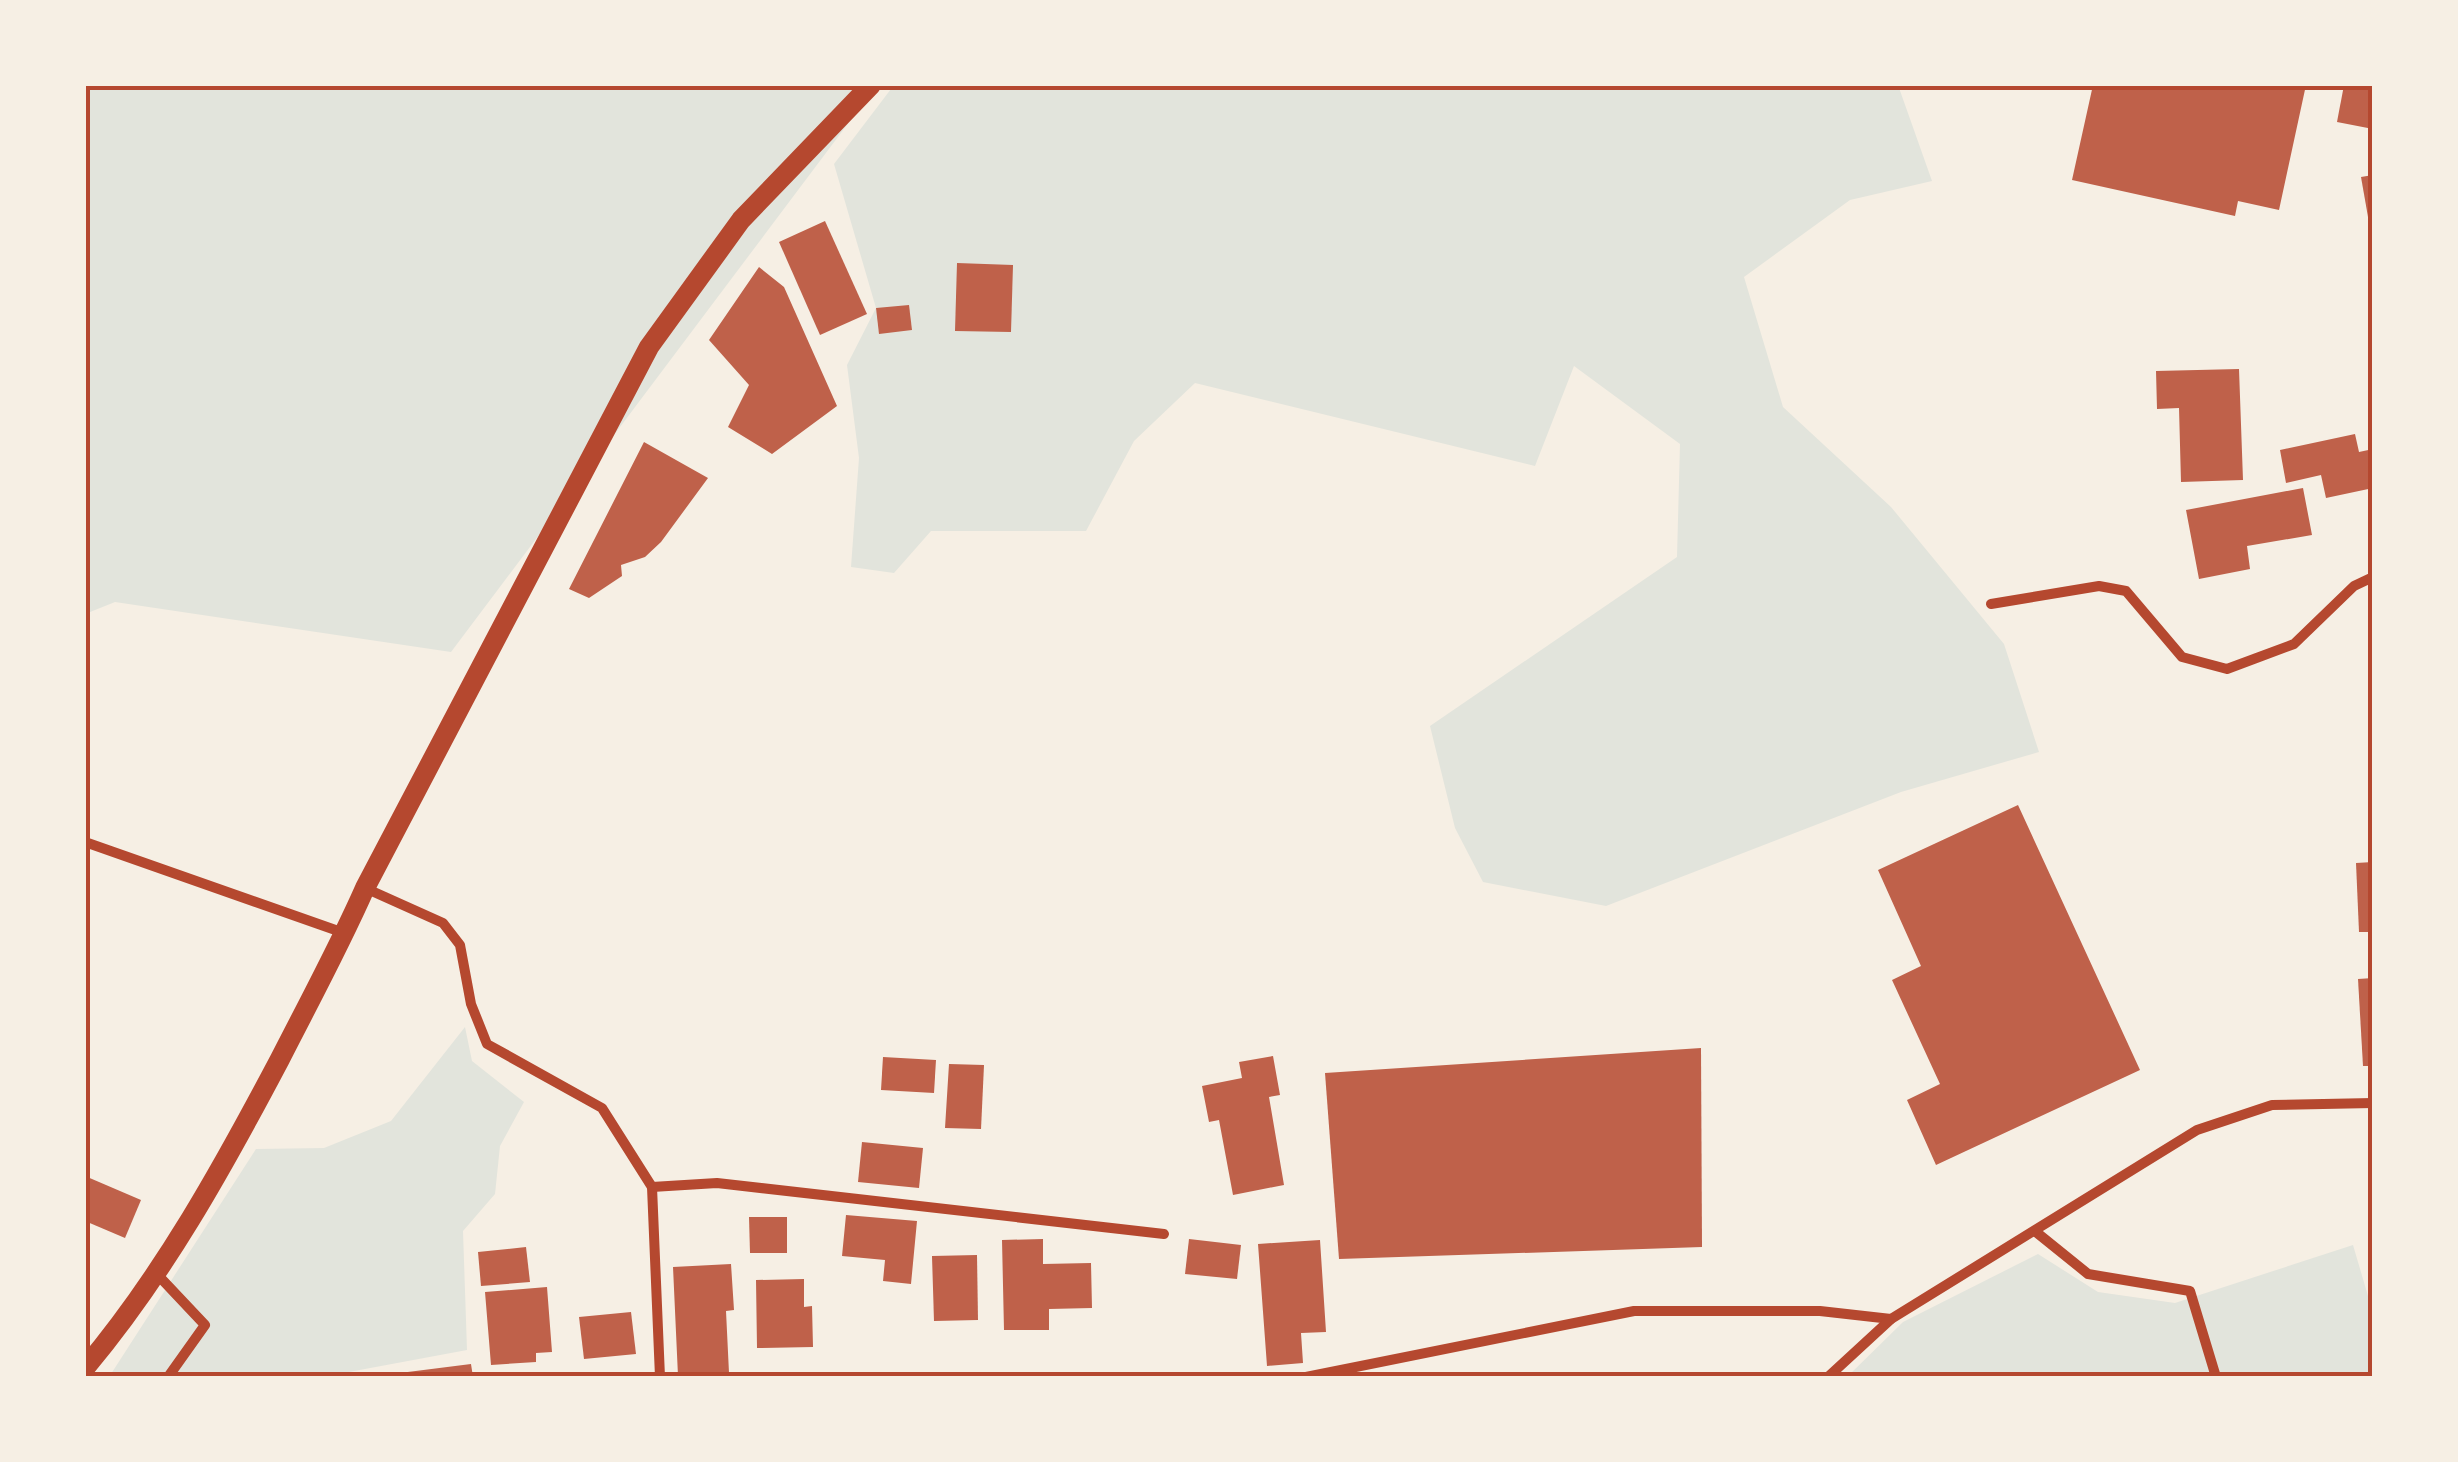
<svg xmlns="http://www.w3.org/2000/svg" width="2458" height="1462" viewBox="0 0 2458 1462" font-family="Lato,sans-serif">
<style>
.green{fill:#e2e4dc}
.building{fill:#bf614a}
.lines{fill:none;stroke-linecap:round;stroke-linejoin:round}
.minor{stroke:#b5482f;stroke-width:10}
.secondary{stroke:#b5482f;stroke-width:20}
.neatline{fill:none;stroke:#b5482f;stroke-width:4}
</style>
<rect width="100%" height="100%" fill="#f6efe4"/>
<!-- green -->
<g class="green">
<path d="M85,85h792l-426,567 -336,-50 -30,12z"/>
<path d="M894,85h1004l34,96 -82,19 -106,77 39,130 108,100 113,137 35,108 -138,40 -295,114 -123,-24 -28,-54 -25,-102 247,-169 3,-113 -106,-78 -39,100 -340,-83 -61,58 -48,90h-155l-37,42 -43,-6 8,-109 -12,-93 29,-57 -42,-144z"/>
<path d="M465,1027l7,34 52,41 -24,44 -5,48 -32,37 4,119 -145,27h-213l147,-228 68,-1 67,-27z"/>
<path d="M2353,1245l20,68v64h-526l56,-55 135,-68 60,38 77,11z"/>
</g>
<!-- building -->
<g class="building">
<path d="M2093,85h213l-27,125 -41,-9 -3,15 -163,-36z"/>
<path d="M2344,85h29v44l-36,-7z"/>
<path d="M2373,175v59h-2l-10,-57z"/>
<path d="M825,221l42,93 -47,21 -41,-93z"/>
<path d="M957,263l56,2 -2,67 -56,-1z"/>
<path d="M759,267l25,20 53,119 -65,48 -44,-27 21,-42 -40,-45z"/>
<path d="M909,305l3,25 -33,4 -3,-26z"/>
<path d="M2239,369l4,111 -62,2 -2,-74 -22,1 -1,-38z"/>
<path d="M2355,434l4,18 14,-3v39l-47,10 -5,-23 -35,8 -6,-33z"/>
<path d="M644,442l64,36 -47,64 -16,15 -24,8 1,11 -33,22 -20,-9z"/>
<path d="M2303,488l9,47 -65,11 3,23 -51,10 -13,-69z"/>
<path d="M2018,805l122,265 -204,95 -29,-65 33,-16 -48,-104 29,-14 -43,-96z"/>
<path d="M2373,862v70h-14l-3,-69z"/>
<path d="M2373,978v88h-10l-5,-87z"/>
<path d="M1701,1048l1,199 -363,12 -14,-186z"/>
<path d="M1273,1056l7,39 -11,2 15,88 -51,10 -14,-75 -10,2 -7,-36 40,-8 -3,-16z"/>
<path d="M883,1057l53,3 -2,33 -53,-3z"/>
<path d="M949,1064l35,1 -3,64 -36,-1z"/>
<path d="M862,1142l61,6 -4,40 -61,-6z"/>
<path d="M85,1176l56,24 -16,38 -40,-17z"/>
<path d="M846,1215l71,6 -6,63 -28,-3 2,-21 -43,-4z"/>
<path d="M749,1217h38v36h-37z"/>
<path d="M1043,1239v25l48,-1 1,45 -43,1v21h-45l-2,-90z"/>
<path d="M1189,1239l52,6 -4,34 -52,-5z"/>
<path d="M1320,1240l6,92 -25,1 2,30 -36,3 -9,-122z"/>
<path d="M526,1247l4,35 -49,4 -3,-34z"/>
<path d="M977,1255l1,65 -44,1 -2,-65z"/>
<path d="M731,1264l3,46 -8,1 3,62 -51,3 -5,-109z"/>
<path d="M804,1279v28l8,-1 1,41 -56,1 -1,-68z"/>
<path d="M547,1287l5,65 -16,1v9l-45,3 -6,-73z"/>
<path d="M631,1312l5,42 -52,5 -5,-42z"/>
<path d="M471,1364l2,13h-89v-2z"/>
</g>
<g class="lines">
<!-- minor -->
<g class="minor">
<path d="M1991,604l108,-18 27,5 56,66 45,12 67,-25 60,-58 19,-9"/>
<path d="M85,842l259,91"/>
<path d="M365,888l78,35 17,22 11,59 16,40 115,64 50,79 8,190"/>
<path d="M652,1187l65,-4 447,51"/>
<path d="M2036,1232l52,42 102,17 26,86"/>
<path d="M156,1273l49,52 -37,52"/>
<path d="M1306,1377l328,-66h186l71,8"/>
<path d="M1828,1377l63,-58 306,-189 75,-25 101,-2"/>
</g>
<!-- secondary -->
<path class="secondary" d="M85,1368c79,-94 138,-201 195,-309 29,-57 59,-112 85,-171l284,-541 92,-127 130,-135"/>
</g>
<!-- border -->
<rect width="2458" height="1462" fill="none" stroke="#f6efe4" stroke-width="175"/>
<rect x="88" y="88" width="2282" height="1286" class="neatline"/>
</svg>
